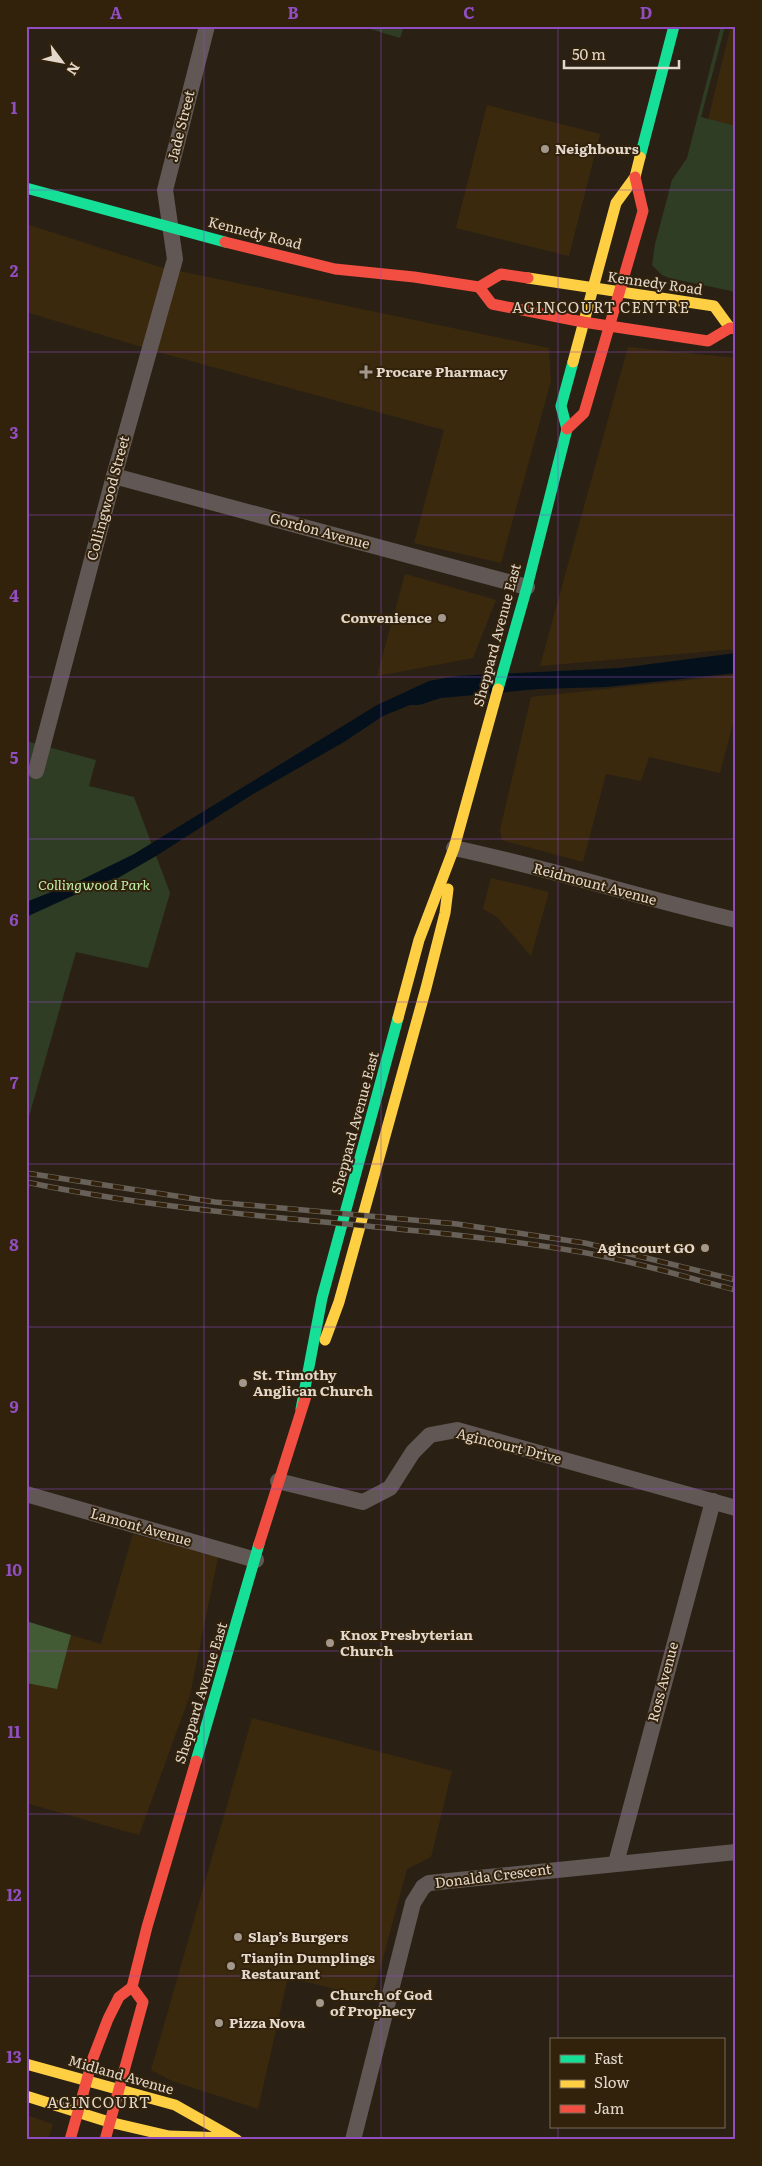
<svg xmlns="http://www.w3.org/2000/svg" width="762" height="2166" viewBox="0 0 762 2166" font-family="Literata,serif">
<style>
.built{fill:#3b290e}
.green{fill:#2e3d24}
.forest{fill:#435b34}
.water{fill:#04111d}
.lines{fill:none;stroke-linecap:round;stroke-linejoin:round}
.street{stroke:#615855;stroke-width:16}
.fast{stroke:#16e098;stroke-width:11}
.slow{stroke:#ffcf43;stroke-width:11}
.jam{stroke:#f24e42;stroke-width:11}
.rail-casing{stroke:#68615a;stroke-width:5.5}
.rail{stroke:#32220c;stroke-width:4;stroke-dasharray:11;stroke-linecap:butt}
.grid{fill:none;stroke:#904ec1;stroke-width:1;stroke-opacity:0.55}
.poi-dot{fill:#a2988b;stroke:#32220c;stroke-width:2}
.labels{text-anchor:middle;stroke-width:4;stroke-linejoin:round;paint-order:stroke}
.street-label{font-size:14px;fill:#e3d8cb;stroke:#32220c}
.poi-label{font-size:14px;font-weight:bold;fill:#e3d8cb;stroke:#32220c;text-anchor:start}
.park-label{font-size:14px;font-style:italic;fill:#c0efaa;stroke:#32220c}
.neighbourhood-label{font-size:15px;letter-spacing:1px;fill:#e3d8cb;stroke:#32220c}
.neatline{fill:none;stroke:#904ec1;stroke-width:2}
.grid-label{font-size:16px;text-anchor:middle;font-weight:bold;fill:#904ec1}
</style>
<rect width="100%" height="100%" fill="#2a2114"/>
<!-- built -->
<g class="built">
<path d="M731,26h5v257l-64,-17z"/>
<path d="M487,105l113,29 -31,122 -113,-28z"/>
<path d="M26,224l134,43 389,81 2,33 -50,182 -87,-20 30,-113 -279,-76 -139,-42z"/>
<path d="M628,347l108,11v291l-196,17z"/>
<path d="M405,574l91,26 -23,58 -96,18z"/>
<path d="M736,675v37l-16,61 -71,-16 -8,24 -35,-7 -23,88 -81,-22 -2,-10 31,-133z"/>
<path d="M491,878l58,14 -18,64 -34,-39 -14,-8z"/>
<path d="M133,1534l85,23 -28,138 -51,140 -113,-32v-120l31,6 14,-54 30,9z"/>
<path d="M252,1718l200,53 -21,86 -24,12 -35,130 -84,-22 -30,132 -86,-28 -21,-11z"/>
<path d="M26,2115l27,9 -5,16h-22z"/>
</g>
<!-- green -->
<g class="green">
<path d="M360,26h44l-4,12z"/>
<path d="M721,26h4l-24,91 35,9v166l-67,-14 -7,-3 -10,-10 3,-21 17,-64 15,-22z"/>
<path d="M26,741l70,19 -7,26 45,11 36,96 -22,75 -72,-16 -50,175z"/>
</g>
<!-- forest -->
<path class="forest" d="M26,1621l45,14 -14,54 -31,-6z"/>
<!-- water -->
<path class="water" d="M736,653v20l-130,14 -67,2 -98,9 -22,7h-9l-27,11 -39,26 -91,52 -97,62 -38,22 -15,4 -77,35v-15l53,-21 55,-27 243,-149 52,-24 27,-5 164,-8z"/>
<g class="lines">
<!-- street -->
<g class="street">
<path d="M114,476l413,111"/>
<path d="M36,771l78,-295 61,-217 -10,-69 42,-164"/>
<path d="M454,848c95,20 187,50 282,72"/>
<path d="M278,1481l85,21 27,-14 23,-36 17,-17 27,-5 279,78"/>
<path d="M26,1494l230,66"/>
<path d="M616,1863l97,-362"/>
<path d="M353,2140l60,-237 10,-16 6,-4 307,-31"/>
</g>
<!-- fast -->
<g class="fast">
<path d="M640,157l34,-131"/>
<path d="M26,188l199,54"/>
<path d="M498,689l29,-102 40,-158 -6,-23 12,-44"/>
<path d="M301,1409l21,-111 76,-280"/>
<path d="M196,1761l63,-217"/>
</g>
<!-- slow -->
<g class="slow">
<path d="M528,278l186,28 16,22"/>
<path d="M573,362l43,-159 19,-26 5,-20"/>
<path d="M398,1018l21,-78 35,-92 44,-159"/>
<path d="M325,1340l14,-38 87,-314 19,-75 3,-24"/>
<path d="M26,2064l149,41 62,35"/>
<path d="M26,2096l83,26 60,14 58,2"/>
</g>
<!-- jam -->
<g class="jam">
<path d="M225,242l110,27 79,8 65,10 22,-13 27,4"/>
<path d="M479,287l13,17 91,18 125,19 22,-13 6,1"/>
<path d="M567,429l17,-16 59,-202 -8,-34"/>
<path d="M259,1544l47,-148"/>
<path d="M70,2140l23,-82 15,-39 11,-22 13,-10 15,-60 49,-166"/>
<path d="M105,2140l38,-138 -11,-15"/>
</g>
<!-- rail casing -->
<g class="rail-casing">
<g id="rail">
<path d="M26,1173l189,29 242,22 128,19 151,37"/>
<path d="M26,1182c183,39 371,39 555,70 52,9 104,25 155,38"/>
</g>
</g>
<!-- rail -->
<use href="#rail" class="rail"/>
</g>
<!-- grid -->
<path class="grid" d="M204,26v2114M381,26v2114M558,26v2014M26,190h710M26,352h710M26,515h710M26,677h710M26,839h710M26,1002h710M26,1164h710M26,1327h710M26,1489h710M26,1651h710M26,1814h710M26,1976h710M558,2127v13"/>
<!-- markers -->
<g class="poi-dot">
<circle cx="545" cy="149" r="5"/>
<path d="M363.5 364.5h5v5h5v5h-5v5h-5v-5h-5v-5h5z"/>
<circle cx="442" cy="618" r="5"/>
<circle cx="705" cy="1248" r="5"/>
<circle cx="243" cy="1383" r="5"/>
<circle cx="330" cy="1643" r="5"/>
<circle cx="238" cy="1937" r="5"/>
<circle cx="231" cy="1966" r="5"/>
<circle cx="320" cy="2003" r="5"/>
<circle cx="219" cy="2023" r="5"/>
</g>
<g class="labels">
<!-- street labels -->
<g class="street-label">
<text transform="translate(181 126) rotate(-76)" y="5">Jade Street</text>
<text transform="translate(255 233) rotate(14)" y="5">Kennedy Road</text>
<text transform="translate(655 283) rotate(8)" y="5">Kennedy Road</text>
<text transform="translate(108 498) rotate(-75)" y="5">Collingwood Street</text>
<text transform="translate(320 531) rotate(15)" y="5">Gordon Avenue</text>
<text transform="translate(497 635) rotate(-75)" y="5">Sheppard Avenue East</text>
<text transform="translate(595 884) rotate(15)" y="5">Reidmount Avenue</text>
<text transform="translate(355 1123) rotate(-75)" y="5">Sheppard Avenue East</text>
<text transform="translate(509 1446) rotate(14)" y="5">Agincourt Drive</text>
<text transform="translate(141 1527) rotate(16)" y="5">Lamont Avenue</text>
<text transform="translate(663 1682) rotate(-75)" y="5">Ross Avenue</text>
<text transform="translate(201 1693) rotate(-73)" y="5">Sheppard Avenue East</text>
<text transform="translate(493 1876) rotate(-7)" y="5">Donalda Crescent</text>
<text transform="translate(121 2075) rotate(16)" y="5">Midland Avenue</text>
</g>
<!-- poi labels -->
<g class="poi-label">
<text x="555" y="154">Neighbours</text>
<text x="376" y="377">Procare Pharmacy</text>
<text x="432" y="623" text-anchor="end">Convenience</text>
<text x="695" y="1253" text-anchor="end">Agincourt GO</text>
<text x="253" y="1380">St. Timothy<tspan x="253" dy="16">Anglican Church</tspan></text>
<text x="340" y="1640">Knox Presbyterian<tspan x="340" dy="16">Church</tspan></text>
<text x="248" y="1942">Slap’s Burgers</text>
<text x="241" y="1963">Tianjin Dumplings<tspan x="241" dy="16">Restaurant</tspan></text>
<text x="330" y="2000">Church of God<tspan x="330" dy="16">of Prophecy</tspan></text>
<text x="229" y="2028">Pizza Nova</text>
</g>
<!-- park labels -->
<g class="park-label">
<text x="94" y="890">Collingwood Park</text>
</g>
<!-- neighbourhood labels -->
<g class="neighbourhood-label">
<text x="601" y="313">AGINCOURT CENTRE</text>
<text x="99" y="2108">AGINCOURT</text>
</g>
</g>
<!-- border -->
<rect width="762" height="2166" fill="none" stroke="#32220c" stroke-width="55"/>
<!-- legend -->
<rect x="550" y="2038" width="175" height="90" fill="#32220c" stroke="#796b58"/>
<rect x="560" y="2055" width="25" height="8" fill="#16e098" stroke="#796b58"/>
<text x="594" y="2064" font-size="15" fill="#e3d8cb">Fast</text>
<rect x="560" y="2080" width="25" height="8" fill="#ffcf43" stroke="#796b58"/>
<text x="594" y="2088" font-size="15" fill="#e3d8cb">Slow</text>
<rect x="560" y="2105" width="25" height="8" fill="#f24e42" stroke="#796b58"/>
<text x="594" y="2114" font-size="15" fill="#e3d8cb">Jam</text>
<!-- north arrow -->
<g transform="translate(62 62) rotate(122)" stroke="#32220c" stroke-width="4" paint-order="stroke">
<path d="M0-4L9 19L0 12L-9 19Z" fill="#e3d8cb"/>
<text y="-8" font-size="14" font-weight="bold" text-anchor="middle" fill="#e3d8cb">N</text>
</g>
<!-- scale -->
<path d="M564 60v8h115v-8" fill="none" stroke="#e3d8cb" stroke-width="2.5"/>
<text x="572" y="60" font-size="15" fill="#e3d8cb" stroke="#32220c" stroke-width="4" paint-order="stroke">50 m</text>
<rect x="28" y="28" width="706" height="2110" class="neatline"/>
<g class="grid-label">
<text x="116" y="19">A</text>
<text x="293" y="19">B</text>
<text x="469" y="19">C</text>
<text x="646" y="19">D</text>
<text x="14" y="114">1</text>
<text x="14" y="277">2</text>
<text x="14" y="439">3</text>
<text x="14" y="602">4</text>
<text x="14" y="764">5</text>
<text x="14" y="926">6</text>
<text x="14" y="1089">7</text>
<text x="14" y="1251">8</text>
<text x="14" y="1413">9</text>
<text x="14" y="1576">10</text>
<text x="14" y="1738">11</text>
<text x="14" y="1901">12</text>
<text x="14" y="2063">13</text>
</g>
</svg>
